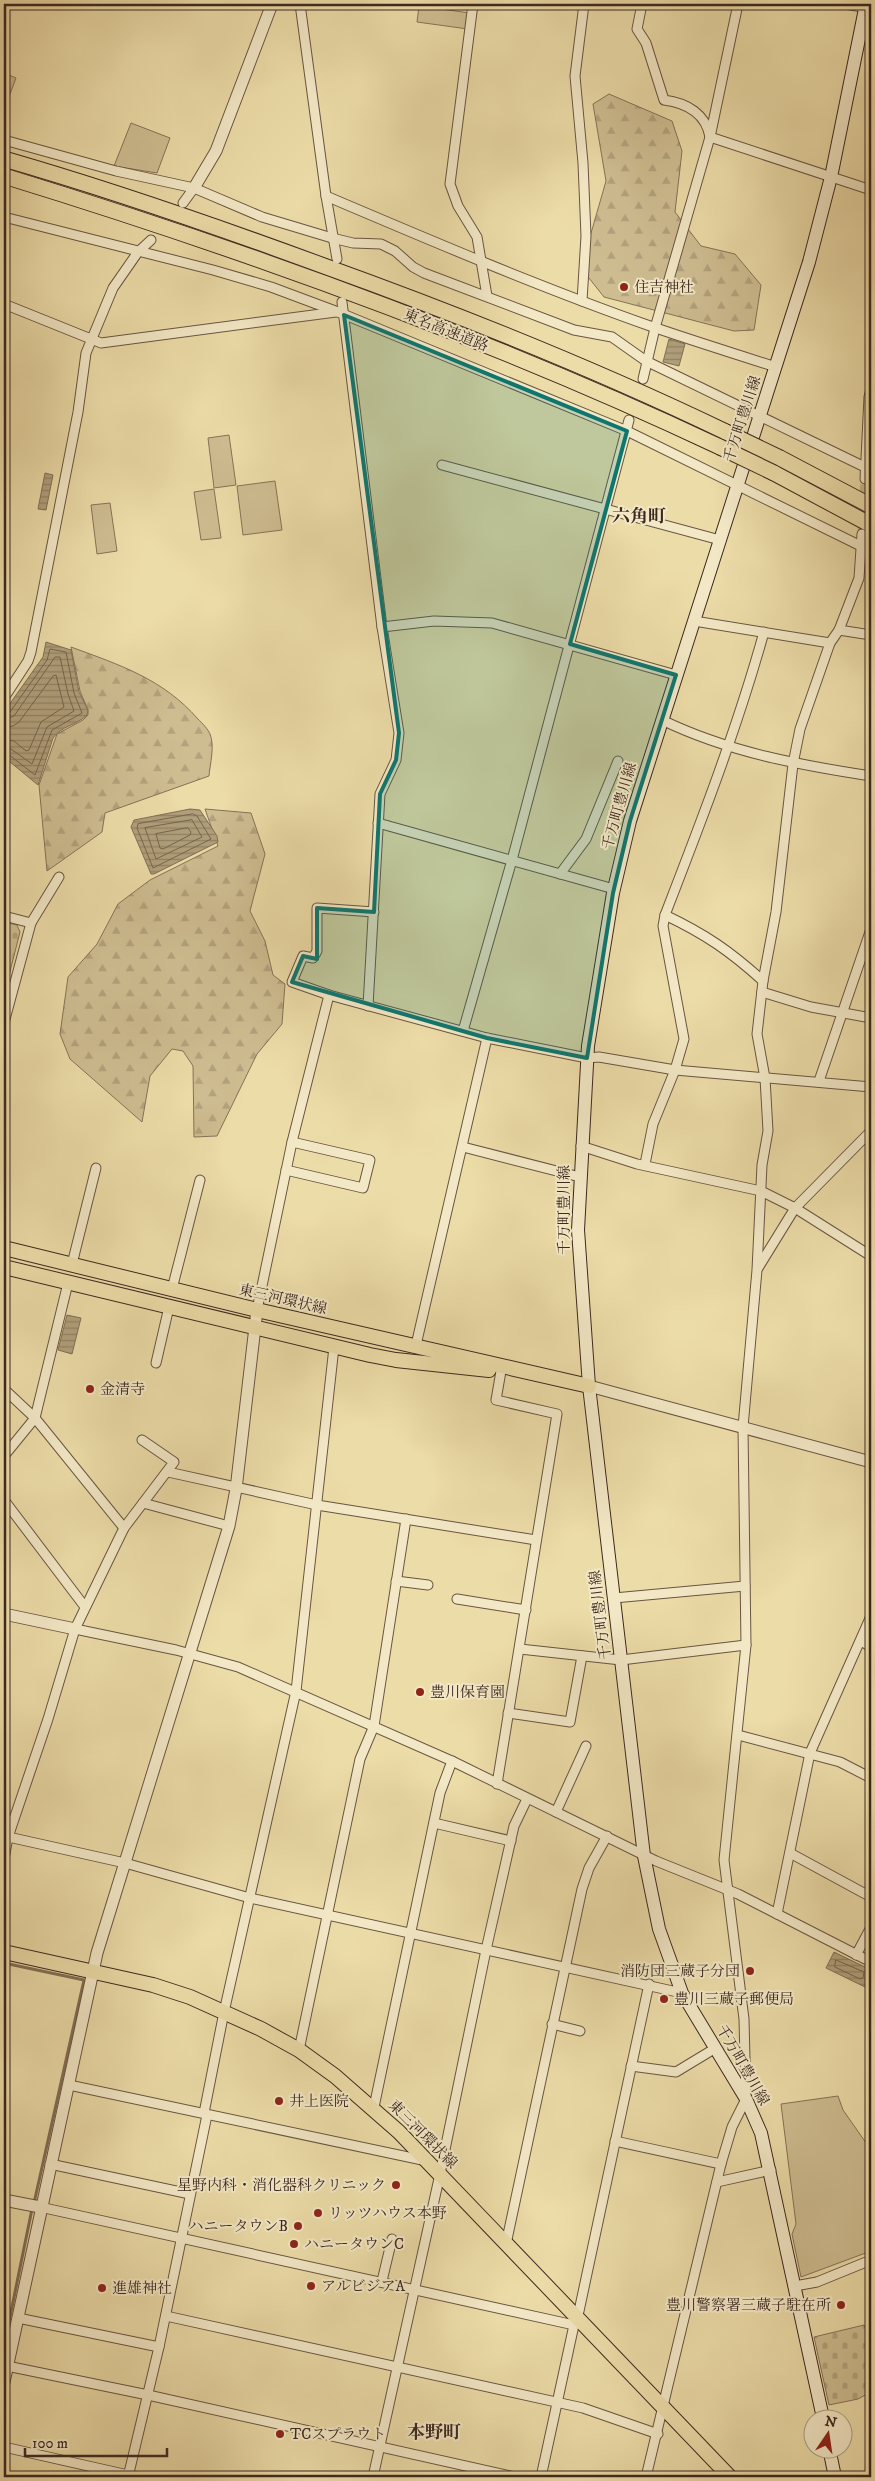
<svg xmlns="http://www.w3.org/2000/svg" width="875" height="2481" viewBox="0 0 875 2481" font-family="'IM FELL DW Pica','Noto Serif JP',serif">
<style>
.grass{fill:#cebd91;stroke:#867258}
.forest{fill:url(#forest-firs);stroke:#867258}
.cemetery{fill:url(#cemetery-stones);stroke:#867258}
.water{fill:url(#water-rules);stroke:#826f56}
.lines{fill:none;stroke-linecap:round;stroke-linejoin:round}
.shore{stroke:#76644d;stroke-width:1}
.stream{stroke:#826f56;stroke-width:3}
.minor-tunnel{stroke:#c9b88d;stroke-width:9;stroke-dasharray:9 4.5;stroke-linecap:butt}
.minor-casing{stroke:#695542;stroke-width:11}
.tertiary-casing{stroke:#695542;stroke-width:13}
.secondary-casing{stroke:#3d2820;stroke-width:14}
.primary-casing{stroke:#3d2820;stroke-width:16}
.motorway-casing{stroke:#3d2820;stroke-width:17}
.minor{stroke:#f3e8c6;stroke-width:9}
.tertiary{stroke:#f3e8c6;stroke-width:11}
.secondary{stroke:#f3e8c6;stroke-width:12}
.primary{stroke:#ecdca8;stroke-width:14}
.motorway{stroke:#ecdca8;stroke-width:15}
.motorway-bridge-casing{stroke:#3d2820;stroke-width:17;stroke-linecap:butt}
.motorway-bridge{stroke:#ecdca8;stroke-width:15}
.marked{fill:#0f766e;fill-opacity:0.2;stroke:#0f766e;stroke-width:4;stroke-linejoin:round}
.poi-dot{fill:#8f2418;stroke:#f3e8c6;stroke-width:2}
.labels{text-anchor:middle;stroke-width:4;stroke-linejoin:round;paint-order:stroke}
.poi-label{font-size:15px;fill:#3d2820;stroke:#f3e8c6;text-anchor:start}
.street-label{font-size:15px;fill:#3d2820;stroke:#f3e8c6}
.quarter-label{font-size:18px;font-weight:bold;fill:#3d2820;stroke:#f3e8c6}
</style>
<defs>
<pattern id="forest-firs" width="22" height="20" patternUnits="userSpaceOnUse" patternTransform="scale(1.25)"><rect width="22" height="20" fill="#cebd91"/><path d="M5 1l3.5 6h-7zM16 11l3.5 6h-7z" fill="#b2a27d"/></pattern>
<pattern id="cemetery-stones" width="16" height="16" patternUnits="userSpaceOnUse" patternTransform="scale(1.25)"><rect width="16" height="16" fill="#cebd91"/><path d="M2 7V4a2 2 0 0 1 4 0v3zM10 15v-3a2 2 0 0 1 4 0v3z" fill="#b2a27d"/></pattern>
<pattern id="water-rules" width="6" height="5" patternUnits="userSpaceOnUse" patternTransform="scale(1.25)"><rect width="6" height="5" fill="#b09f7a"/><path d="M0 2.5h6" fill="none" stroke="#908264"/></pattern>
</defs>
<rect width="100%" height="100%" fill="#ecdca8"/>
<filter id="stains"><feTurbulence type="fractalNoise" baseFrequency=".004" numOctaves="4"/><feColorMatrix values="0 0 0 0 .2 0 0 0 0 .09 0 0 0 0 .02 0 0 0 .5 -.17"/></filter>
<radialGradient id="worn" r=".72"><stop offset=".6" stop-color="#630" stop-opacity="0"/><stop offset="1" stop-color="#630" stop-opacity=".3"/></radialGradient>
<!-- grass -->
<g class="grass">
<path d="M419,6l51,7 -2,16 -51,-7z"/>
<path d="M4,73l12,5 -12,32z"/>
<path d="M131,123l39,15 -13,35 -43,-7z"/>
<path d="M229,435l7,50 -22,3 -6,-50z"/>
<path d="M275,481l7,49 -39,5 -6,-49z"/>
<path d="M214,489l7,49 -20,2 -7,-48z"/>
<path d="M110,503l7,48 -20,3 -6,-49z"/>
<path d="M838,2096l5,14 28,40v101l-70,26 -9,-43 4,-10 -15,-120z"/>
</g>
<!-- forest -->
<g class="forest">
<path d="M609,94l63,27 10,30 -7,61 26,34 34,8 26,31 -7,45 -20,1 -130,-34 -23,-29 25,-87 -13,-77z"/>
<path d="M71,647c49,18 92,32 127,72 4,4 10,10 12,15 5,12 0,30 -1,42l-104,37 -3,19 -55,39 -8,-86 18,-51 26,-14 5,-5v-5l-8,-19z"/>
<path d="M205,809l46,4 14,41 -15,57 15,30 8,34 12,9 -3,40 -25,30 -40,82 -23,1 -1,-71 -10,-15 -11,-2 -22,27 -8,46 -72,-63 -10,-25 8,-57 29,-33 21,-40 32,-24 68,-34z"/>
</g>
<!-- cemetery -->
<g class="cemetery">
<path d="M4,922l13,3 3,7 -16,63z"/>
<path d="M864,2325l7,14v53l-13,7 -29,6 -15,-68z"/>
</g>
<!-- water -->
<g class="water">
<path d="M669,339l16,5 -6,22 -16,-4z"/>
<path d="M45,473l8,2 -7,35 -8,-1z"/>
<path d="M46,642l25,8 8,42 9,18 -1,5c-10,10 -26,11 -34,23l-15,47 -34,-28v-45l39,-55z"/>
<path d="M190,809l10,1 17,26 1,6 -64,32h-3l-20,-47 3,-7z"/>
<path d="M67,1315l14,3 -9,36 -14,-4z"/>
<path d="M834,1952l37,18 -6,17 -39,-19z"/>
</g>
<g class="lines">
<!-- shore -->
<g class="shore">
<path d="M4,714l6,-2 37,-52 3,-11 16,3 8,41 8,20 -30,17 -17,45 -27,-21 -4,-1"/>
<path d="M4,720l10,-4 41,-59h5l8,37 6,17 -27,16 -15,37 -21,-15 -7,-2"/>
<path d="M4,728l9,-2 6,-4 34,-46 3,-1 8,32 -23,15 -12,28 -3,1 -12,-10 -10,-2"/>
<path d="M193,814l4,2 14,23 -58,29 -16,-40 1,-4z"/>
<path d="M192,820l10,17 -46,22 -11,-31z"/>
<path d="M188,828l3,4 -1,3 -27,14 -3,-1 -4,-14z"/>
<path d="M836,1960l28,12 -1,6 -3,1 -25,-12z"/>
</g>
<!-- stream -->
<g class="stream">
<path d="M4,1963l80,17 -50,223"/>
<path d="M4,2346l28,-137"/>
</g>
<!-- minor-tunnel -->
<path class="minor-tunnel" d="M862,534l3,-55"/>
<!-- minor casing -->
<g class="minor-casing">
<g id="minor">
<path d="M300,4l26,192 11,63"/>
<path d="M473,4l-23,180 8,22 19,31 10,59"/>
<path d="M642,4l-5,25 9,14 18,57c23,3 42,14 46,37l161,53"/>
<path d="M845,4l24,4"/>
<path d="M4,140l112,31 78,17 68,29 70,21 21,5 28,1 14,7 18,16 11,6 150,57 38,7 34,24 225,109"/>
<path d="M326,196c108,46 216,92 327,131 41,14 82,27 123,40"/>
<path d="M183,203l11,-15"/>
<path d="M4,217l209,53 58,17 67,25 289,119 244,120"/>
<path d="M582,301l4,-65 -3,-73 -8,-87 9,-72"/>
<path d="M342,302l40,325 17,106 -3,27 -16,34 -12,212"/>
<path d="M4,304l97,39 235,-31"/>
<path d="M643,379l12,-51 55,-191 28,-133"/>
<path d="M442,465l278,75"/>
<path d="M865,479l4,-82 2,-8"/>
<path d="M694,621l136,22"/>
<path d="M382,627l52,-6 58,2 184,52"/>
<path d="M839,630l32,5"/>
<path d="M4,698l24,-37 3,-9 47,-240 8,-59 27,-65 25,-36 13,-12"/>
<path d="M662,720c66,32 137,45 209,56"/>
<path d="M378,823l236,66"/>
<path d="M560,874l26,-35 32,-78"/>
<path d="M665,915c40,19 65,36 98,66"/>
<path d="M4,916l27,7"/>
<path d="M762,992l49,15 60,11"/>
<path d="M329,995l-37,-13 11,-26 10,2 4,-7v-43l57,4"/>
<path d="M4,1023l27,-100 28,-46"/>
<path d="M463,1031l49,-171 117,-440"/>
<path d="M819,1081l52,-152"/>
<path d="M581,1146l56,18 124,27 34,17 76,48"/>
<path d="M463,1147l117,30"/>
<path d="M645,1164l8,-40 22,-54 9,-31 -21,-113 2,-11c36,-93 72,-186 99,-283"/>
<path d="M286,1170l77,18 7,-28 -78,-18"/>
<path d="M72,1264l24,-96"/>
<path d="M758,1268l37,-60 76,-77"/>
<path d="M172,1289l28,-109"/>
<path d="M257,1310l35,-168 37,-147 158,43 100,20 12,-1 76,13 196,17"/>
<path d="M416,1345l71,-307"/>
<path d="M156,1363l13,-56"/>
<path d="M4,1389l31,29 89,110"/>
<path d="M4,1456l31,-38 33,-135"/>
<path d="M168,1472l149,33 219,35"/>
<path d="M4,1500l81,107"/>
<path d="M143,1503l86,23"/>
<path d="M396,1581l32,4"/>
<path d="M614,1598l131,-12"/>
<path d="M457,1599l69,11"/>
<path d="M75,1629l101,21 62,17 214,94 204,100 82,33 133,68"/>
<path d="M861,1641l10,6"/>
<path d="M520,1649l101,11 125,-15"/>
<path d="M508,1713l62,9 12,-66"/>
<path d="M738,1735l102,27 31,16"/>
<path d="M497,1784l60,-370 -61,-14 5,-29"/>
<path d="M556,1812l30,-66"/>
<path d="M434,1823l77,18"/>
<path d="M4,1836l121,27 125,35 432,95"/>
<path d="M790,1853l81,44"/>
<path d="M4,1859l4,-22 40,-118 27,-90 49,-101 50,-66 -32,-22"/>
<path d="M777,1914l33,-161 61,-137"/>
<path d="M856,1955l15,-28"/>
<path d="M552,2024l28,7"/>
<path d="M299,2050l61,-291 14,-33 32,-207"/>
<path d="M631,2066l45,6 38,-23"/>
<path d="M69,2085l358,76"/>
<path d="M374,2107l66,-314 12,-32"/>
<path d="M204,2113l20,-101 72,-321 38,-344"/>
<path d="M615,2141l106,23"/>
<path d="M50,2164l140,30"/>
<path d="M717,2182l54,-12"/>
<path d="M40,2207l534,118"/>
<path d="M506,2244l76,-355 7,-21 18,-32"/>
<path d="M382,2281l10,-42"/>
<path d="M795,2286l22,-4 54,-22"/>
<path d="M166,2316l417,92 75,26"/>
<path d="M18,2318l141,29"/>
<path d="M7,2366l141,29 367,82"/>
<path d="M4,2447l133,30"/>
<path d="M128,2477l31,-130 48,-232"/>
<path d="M373,2477l67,-303 46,-224 28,-124 13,-27"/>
<path d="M541,2477l33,-152 5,-14 70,-327"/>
<path d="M646,2477l75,-313 11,-37 14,-28 -2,-80 -20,-159 22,-215 -3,-218 14,-157 5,-105 6,-34 -3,-53 -8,-44 6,-53 13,-69 17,-148 7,-35 30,-86 9,-13 20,-52 3,-44"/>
</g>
</g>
<!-- tertiary casing -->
<g class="tertiary-casing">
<g id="tertiary">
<path d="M194,188l22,-37 56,-147"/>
<path d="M589,1386l282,76"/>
<path d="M4,1614l71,15"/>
<path d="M4,2200l36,7"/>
<path d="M4,2382l93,-429 132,-427 7,-37 21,-179"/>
</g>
</g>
<!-- secondary casing -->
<g class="secondary-casing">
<g id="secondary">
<path d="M823,2418l-62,-285 -15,-34 -64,-106 -23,-64 -15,-73 -55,-470 -11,-156 10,-184 25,-153 17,-72 179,-559 22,-85 35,-173"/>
<path d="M829,2448l6,29"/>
</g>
</g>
<!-- primary casing -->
<g class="primary-casing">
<g id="primary">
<path d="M4,1248l253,62 332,76"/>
<path d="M4,1267l366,88 26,5 93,10"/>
<path d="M4,1952l149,33 37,12 71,32 38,21 36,26 64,56 331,345"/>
</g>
</g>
<!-- motorway casing -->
<g class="motorway-casing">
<g id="motorway">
<path d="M4,159c108,31 214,68 320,107 136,49 271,103 402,166"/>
<path d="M4,176c244,75 485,162 716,271"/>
<path d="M780,458l91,48"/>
<path d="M774,473l97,52"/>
</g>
</g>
<!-- minor -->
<use href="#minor" class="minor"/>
<!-- tertiary -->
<use href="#tertiary" class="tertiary"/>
<!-- secondary -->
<use href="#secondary" class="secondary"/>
<!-- primary -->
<use href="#primary" class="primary"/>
<!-- motorway -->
<use href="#motorway" class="motorway"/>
<!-- motorway-bridge casing -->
<g class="motorway-bridge-casing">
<g id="motorway-bridge">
<path d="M726,432l54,26"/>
<path d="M720,447l54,26"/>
</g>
</g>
<!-- motorway-bridge -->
<use href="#motorway-bridge" class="motorway-bridge"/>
</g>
<!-- marked area -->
<path class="marked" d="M344,315l283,116 -57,213 106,31 -46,146 -17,72 -26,165 -100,-20 -195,-56 11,-26 14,3v-51l57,4 6,-118 16,-34 3,-27z"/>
<!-- markers -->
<g class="poi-dot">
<circle cx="624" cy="287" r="5"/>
<circle cx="90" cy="1389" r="5"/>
<circle cx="420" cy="1692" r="5"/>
<circle cx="750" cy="1971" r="5"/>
<circle cx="664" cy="1999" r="5"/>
<circle cx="279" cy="2101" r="5"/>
<circle cx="396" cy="2185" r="5"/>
<circle cx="318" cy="2213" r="5"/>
<circle cx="298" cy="2226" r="5"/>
<circle cx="294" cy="2244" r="5"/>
<circle cx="311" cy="2286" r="5"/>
<circle cx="102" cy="2288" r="5"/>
<circle cx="841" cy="2305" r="5"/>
<circle cx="280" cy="2434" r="5"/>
</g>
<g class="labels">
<!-- poi labels -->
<g class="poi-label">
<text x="634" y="292">住吉神社</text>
<text x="100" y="1394">金清寺</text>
<text x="430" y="1697">豊川保育園</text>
<text x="740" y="1976" text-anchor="end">消防団三蔵子分団</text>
<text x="674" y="2004">豊川三蔵子郵便局</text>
<text x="289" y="2106">井上医院</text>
<text x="386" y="2190" text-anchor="end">星野内科・消化器科クリニック</text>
<text x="328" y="2218">リッツハウス本野</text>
<text x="288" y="2231" text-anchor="end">ハニータウンB</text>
<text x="304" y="2249">ハニータウンC</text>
<text x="321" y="2291">アルビジアA</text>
<text x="112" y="2293">進雄神社</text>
<text x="831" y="2310" text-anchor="end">豊川警察署三蔵子駐在所</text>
<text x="290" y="2439">TCスプラウト</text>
</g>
<!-- street labels -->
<g class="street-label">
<text transform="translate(446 330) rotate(22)" y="5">東名高速道路</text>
<text transform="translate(742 419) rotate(-72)" y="5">千万町豊川線</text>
<text transform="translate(619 806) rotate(-74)" y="5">千万町豊川線</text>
<text transform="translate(564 1210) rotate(-90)" y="5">千万町豊川線</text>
<text transform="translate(283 1299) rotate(13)" y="5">東三河環状線</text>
<text transform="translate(600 1615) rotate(-97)" y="5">千万町豊川線</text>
<text transform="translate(743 2065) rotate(60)" y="5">千万町豊川線</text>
<text transform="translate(423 2134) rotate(45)" y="5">東三河環状線</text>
</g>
<!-- quarter labels -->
<g class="quarter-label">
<text x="639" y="522">六角町</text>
<text x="434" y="2438">本野町</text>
</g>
</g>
<!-- margin -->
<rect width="875" height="2481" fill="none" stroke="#ecdca8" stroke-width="20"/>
<rect x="5" y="5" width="865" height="2471" fill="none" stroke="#3d2820" stroke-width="2.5"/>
<rect x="10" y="10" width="855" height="2461" fill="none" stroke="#3d2820"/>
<!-- north arrow -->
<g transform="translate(828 2434) rotate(13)"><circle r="24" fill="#f3e8c6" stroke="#aa9b84"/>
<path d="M0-4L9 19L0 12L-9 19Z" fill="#8f2418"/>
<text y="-8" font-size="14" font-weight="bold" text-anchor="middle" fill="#3d2820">N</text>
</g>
<!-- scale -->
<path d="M25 2448v8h142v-8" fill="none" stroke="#3d2820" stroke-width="2.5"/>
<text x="32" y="2448" font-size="15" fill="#3d2820" stroke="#f3e8c6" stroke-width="4" paint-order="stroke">100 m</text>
<rect width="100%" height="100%" filter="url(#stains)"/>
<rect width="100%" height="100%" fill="url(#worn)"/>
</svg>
